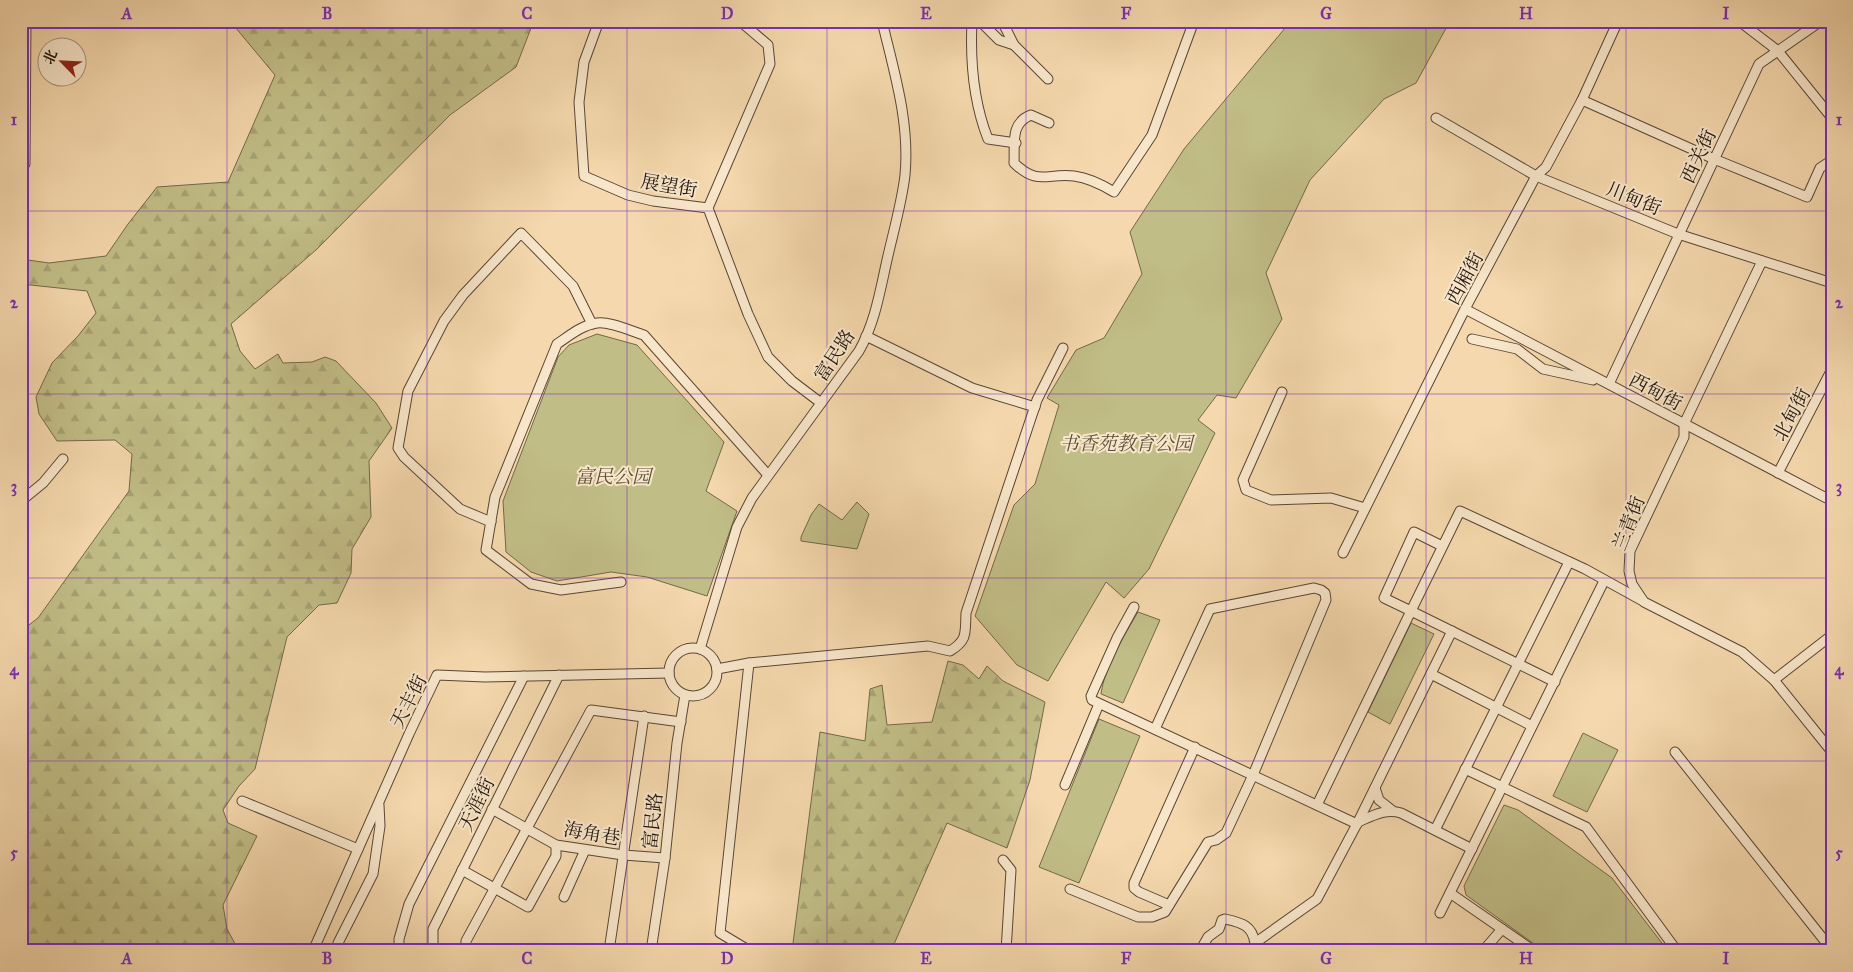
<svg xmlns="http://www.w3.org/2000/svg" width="1853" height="972" viewBox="0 0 1853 972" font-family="'IM FELL Great Primer','Noto Serif SC',serif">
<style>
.green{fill:#c1bd86;stroke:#72694a}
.forest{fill:url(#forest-firs);stroke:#72694a}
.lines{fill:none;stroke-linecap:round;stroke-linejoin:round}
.minor-casing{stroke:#584635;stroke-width:11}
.minor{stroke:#f8e6ca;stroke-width:9}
.grid{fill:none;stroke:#7b2cbf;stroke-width:1;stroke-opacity:0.55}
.labels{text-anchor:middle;stroke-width:4;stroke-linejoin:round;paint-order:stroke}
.street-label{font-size:19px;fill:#23150d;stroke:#f8e6ca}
.park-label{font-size:19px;font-style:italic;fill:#5a5037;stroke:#f8e6ca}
.neatline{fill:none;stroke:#7b2cbf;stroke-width:2}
.grid-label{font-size:16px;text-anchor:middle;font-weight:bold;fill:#7b2cbf}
</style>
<defs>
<pattern id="forest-firs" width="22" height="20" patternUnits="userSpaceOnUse" patternTransform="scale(1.25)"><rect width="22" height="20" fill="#c1bd86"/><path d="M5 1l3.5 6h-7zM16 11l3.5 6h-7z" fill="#a6a272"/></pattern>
</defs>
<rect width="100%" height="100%" fill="#f5d8ad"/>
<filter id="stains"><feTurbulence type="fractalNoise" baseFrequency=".004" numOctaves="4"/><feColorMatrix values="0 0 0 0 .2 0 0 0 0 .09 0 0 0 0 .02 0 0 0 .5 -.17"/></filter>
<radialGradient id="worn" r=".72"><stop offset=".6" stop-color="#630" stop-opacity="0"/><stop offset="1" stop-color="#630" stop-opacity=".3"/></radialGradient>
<!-- green -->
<g class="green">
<path d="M1291,21h159l-34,62 -32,16 -74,81 -44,93 16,46 -46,79 -19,-3 -19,25 17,13 -66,136 -25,29 -18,-16 -58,99 -31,-16 -42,-49 39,-111 21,-21 24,-79 -12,-7 29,-48 28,-12 38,-64 -12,-42 54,-83z"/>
<path d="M597,334l40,11 87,97 -18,49 31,20 -30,85 -60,-19 -36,-5 -54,9 -26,-9 -25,-20 -3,-51 55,-144 11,-12z"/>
<path d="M857,502l12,12 -12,35 -56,-8v-4l10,-22 8,-11 23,16z"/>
<path d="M1138,612l22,8 -37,83 -22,-9c3,-25 24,-60 37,-82z"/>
<path d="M1411,623l23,11 -44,90 -22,-12z"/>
<path d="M1099,719l41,17 -61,147 -40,-16z"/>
<path d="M1583,733l35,17 -31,62 -34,-16z"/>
<path d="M1504,805l14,5 94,68 56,73h-124l-78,-56 -2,-9z"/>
</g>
<!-- forest -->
<g class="forest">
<path d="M230,21h302l1,2 -17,44 -66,48 -133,134 -86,75 9,27 15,18 23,-15 5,9 29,-1 13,-5 11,4 40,42 16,25 -23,33 2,56 -19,32 -1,24 -14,30 -18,2 -32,32 -32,132 -16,17 -16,24 5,13 29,13 -34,69 4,24 12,22h-218v-320l17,-13 91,-127 3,-37 -17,-14 -58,1 -18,-27 -3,-17 16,-34 26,-27 18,-23 -9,-22 -66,-7v-25l28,4 57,-7 22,-32 29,-37 71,-5 47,-107z"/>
<path d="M948,661l15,4 16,14 8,-13 16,15 42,21 -15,78 -23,68 -60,-25 -56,128h-99l28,-219 45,9 5,-52 12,-4 5,40 45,-3z"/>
</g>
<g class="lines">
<!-- minor casing -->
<g class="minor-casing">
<g id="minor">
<path d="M599,21l-15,41 -5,40 5,74 44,19 25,6 55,7 40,106 20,43 24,24 29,22"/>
<path d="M972,21c-2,41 1,80 16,118l28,4"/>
<path d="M980,21l19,19 15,5"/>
<path d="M1002,21l12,24 34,34"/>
<path d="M1739,21l39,30 54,67"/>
<path d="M1582,100l132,59 93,38 13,-29 12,-8"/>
<path d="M1436,118l100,58 142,58 154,49"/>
<path d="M1049,123l-18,-8c-21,8 -16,28 -17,48 24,23 32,10 60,13 15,2 27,8 40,16l38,-57 42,-114"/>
<path d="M25,164l1,-143"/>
<path d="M708,208l62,-144 -2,-19 -28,-24"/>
<path d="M1762,261l-78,163v13l-54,114 -1,20 3,13 12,18 98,50 32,28 58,72"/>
<path d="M1465,309l367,192"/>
<path d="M866,336l106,52 63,19"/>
<path d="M1472,339l45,10 26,20 50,11"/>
<path d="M1609,384l150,-320 62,-43"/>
<path d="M1282,392l-39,88 3,10 25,10 60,-2 34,10"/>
<path d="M1778,473l54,-104"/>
<path d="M21,501l22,-18 20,-24"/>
<path d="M491,522l-31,-13 -56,-52 -6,-9 10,-57 36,-70 19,-26 58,-62 52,53 19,38"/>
<path d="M1442,546l-28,-14 -30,66 27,13 49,-100 125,58 58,32"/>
<path d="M1343,553l122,-244 71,-133 10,-9 36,-67 36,-79"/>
<path d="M621,582l-60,8 -30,-6 -45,-34 9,-53 62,-153c12,-8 25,-19 40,-21 12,-2 34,8 47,12l124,140"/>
<path d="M1134,607l-17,31 -26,58 1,4 265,124"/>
<circle cx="693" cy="672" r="24"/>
<path d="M700,649l37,-122 15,-29 107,-147c16,-28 21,-60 28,-91 6,-27 15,-58 18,-85 5,-53 -11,-103 -23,-154"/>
<path d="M749,663l-29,270 30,18"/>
<path d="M717,669l32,-6 179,-17 22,5c18,-11 15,-18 16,-38l71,-213 26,-52"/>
<path d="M1431,674l101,52"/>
<path d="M1774,680l58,-45"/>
<path d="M1675,752l157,198"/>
<path d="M1465,769l121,58 91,124"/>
<path d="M1065,785l34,-81"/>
<path d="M1375,788l4,12 14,11"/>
<path d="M242,801l116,48"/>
<path d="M1317,805l94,-194 144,71"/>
<path d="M492,809l64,36 67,10 42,3"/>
<path d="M1358,822c14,-6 28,-14 43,-9l71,36"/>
<path d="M1435,830l134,-268"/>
<path d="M1003,860l8,10 -5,81"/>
<path d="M462,870l66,37 28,-51v-11"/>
<path d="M1070,889l68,28h14l13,-5 43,-70 8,-2 10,-7 27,-58 73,-175 -1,-7 -4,-3 -7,-2 -104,21 -55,120"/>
<path d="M1450,893l84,58"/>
<path d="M564,897l21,-47"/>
<path d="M1169,905l-30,-13 -5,-4v-5l61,-136"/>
<path d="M1440,913l164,-332"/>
<path d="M313,951l96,-217 28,-59 48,2 184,-4"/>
<path d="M337,951l1,-8 35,-69 7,-48 -1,-21"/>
<path d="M399,951v-12l10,-35 115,-228"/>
<path d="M433,951v-22l126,-254"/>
<path d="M466,951v-10l125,-231 90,12"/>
<path d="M609,951l35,-235"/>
<path d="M651,951l14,-93 12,-115 8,-48"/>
<path d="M1200,951l8,-14 11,-8 3,-9 3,-1c17,4 27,6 30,24"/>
<path d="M1252,951l3,-8 62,-44 41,-77 94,-191"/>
<path d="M1483,951l19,-22"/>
</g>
</g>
<!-- minor -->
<use href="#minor" class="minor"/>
</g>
<!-- grid -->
<path class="grid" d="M227,21v930M427,21v930M627,21v930M827,21v930M1026,21v930M1226,21v930M1426,21v930M1626,21v930M21,211h1811M21,394h1811M21,578h1811M21,761h1811"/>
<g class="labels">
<!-- street labels -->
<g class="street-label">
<text transform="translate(1698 156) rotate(-65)" y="7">西关街</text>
<text transform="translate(669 185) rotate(10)" y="7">展望街</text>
<text transform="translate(1634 198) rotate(22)" y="7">川甸街</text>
<text transform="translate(1464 278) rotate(-62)" y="7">西厢街</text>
<text transform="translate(834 355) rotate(-57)" y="7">富民路</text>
<text transform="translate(1656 391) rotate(28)" y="7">西甸街</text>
<text transform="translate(1791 414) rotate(-62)" y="7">北甸街</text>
<text transform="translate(1628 523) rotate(-69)" y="7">兰青街</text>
<text transform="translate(408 701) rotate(-63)" y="7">天丰街</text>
<text transform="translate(476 804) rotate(-64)" y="7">天涯街</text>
<text transform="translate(652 821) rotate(-84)" y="7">富民路</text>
<text transform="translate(592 833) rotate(10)" y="7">海角巷</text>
</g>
<!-- park labels -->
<g class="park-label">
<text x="1126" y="450">书香苑教育公园</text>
<text x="613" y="483">富民公园</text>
</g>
</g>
<!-- margin -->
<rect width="1853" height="972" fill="none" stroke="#f5d8ad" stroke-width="55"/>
<!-- north arrow -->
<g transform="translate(62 62) rotate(294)"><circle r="24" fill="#f8e6ca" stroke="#a3927e"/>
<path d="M0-4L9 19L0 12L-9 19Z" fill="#8f2418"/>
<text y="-8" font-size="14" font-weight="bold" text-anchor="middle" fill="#23150d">北</text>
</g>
<rect x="28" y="28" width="1798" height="916" class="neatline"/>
<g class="grid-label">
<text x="127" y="19">A</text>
<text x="327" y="19">B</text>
<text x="527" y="19">C</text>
<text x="727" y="19">D</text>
<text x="926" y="19">E</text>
<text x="1126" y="19">F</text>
<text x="1326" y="19">G</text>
<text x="1526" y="19">H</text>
<text x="1726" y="19">I</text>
<text x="14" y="125">1</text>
<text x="1839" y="125">1</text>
<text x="14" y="308">2</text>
<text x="1839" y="308">2</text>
<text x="14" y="492">3</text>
<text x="1839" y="492">3</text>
<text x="14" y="675">4</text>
<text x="1839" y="675">4</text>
<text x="14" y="858">5</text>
<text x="1839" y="858">5</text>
<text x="127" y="964">A</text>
<text x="327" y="964">B</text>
<text x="527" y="964">C</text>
<text x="727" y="964">D</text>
<text x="926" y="964">E</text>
<text x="1126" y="964">F</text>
<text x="1326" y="964">G</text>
<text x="1526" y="964">H</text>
<text x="1726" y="964">I</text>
</g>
<rect width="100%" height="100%" filter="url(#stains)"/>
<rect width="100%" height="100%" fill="url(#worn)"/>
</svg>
